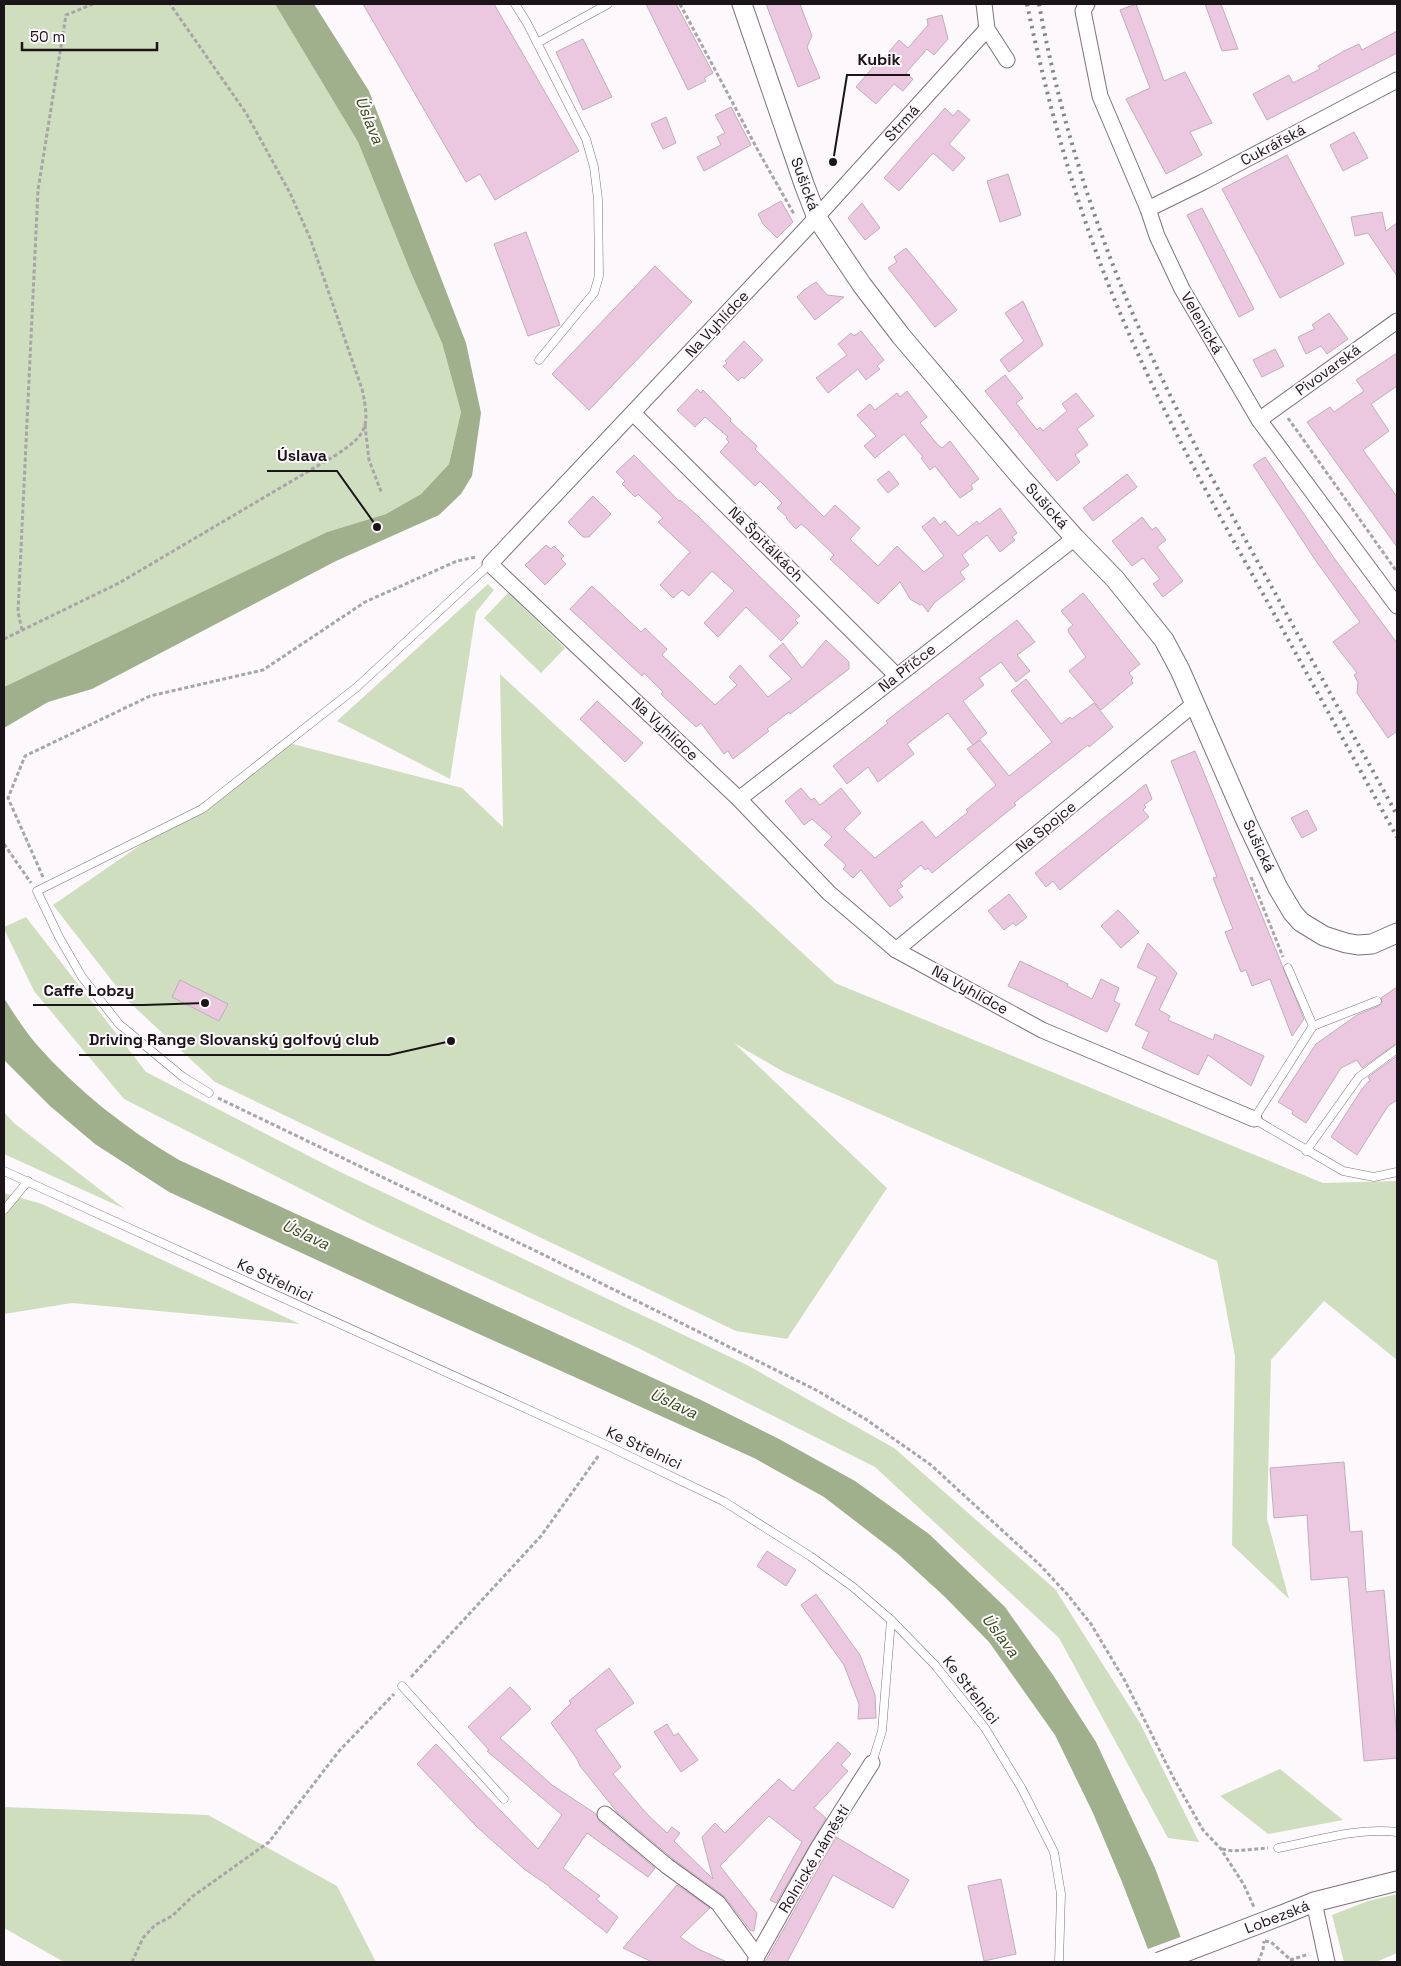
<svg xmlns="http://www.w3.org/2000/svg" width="1401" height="1966" viewBox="0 0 1401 1966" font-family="'Space Grotesk',sans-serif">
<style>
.green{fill:#d0dec0}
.water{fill:#a0b08d}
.pier{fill:#fcf8fb}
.building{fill:#ecc8e0;stroke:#c2adbb}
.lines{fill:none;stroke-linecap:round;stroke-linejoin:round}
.service-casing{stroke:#82707c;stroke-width:9}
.minor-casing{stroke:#82707c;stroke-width:17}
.tertiary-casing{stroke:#82707c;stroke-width:21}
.path{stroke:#a9a4a8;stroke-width:3;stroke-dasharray:4 2.5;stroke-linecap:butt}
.service{stroke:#fff;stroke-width:8}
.minor{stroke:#fff;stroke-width:15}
.tertiary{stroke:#fff;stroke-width:19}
.rail{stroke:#898488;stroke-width:4;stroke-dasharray:2.5 5;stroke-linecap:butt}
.tertiary-bridge-casing{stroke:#82707c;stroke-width:21;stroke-linecap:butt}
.tertiary-bridge{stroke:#fff;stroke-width:19}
.labels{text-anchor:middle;stroke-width:4;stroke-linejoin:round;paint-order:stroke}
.street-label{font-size:15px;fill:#1b1419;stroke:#fcf8fb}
.water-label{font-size:16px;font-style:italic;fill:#374c17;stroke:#fcf8fb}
.leader{fill:none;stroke:#1b1419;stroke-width:2}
.callout-dot{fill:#1b1419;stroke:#fcf8fb;stroke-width:2}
.callout-label{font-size:16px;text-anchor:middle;font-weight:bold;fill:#1b1419;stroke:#fcf8fb;stroke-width:4;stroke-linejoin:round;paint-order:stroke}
</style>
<rect width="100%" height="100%" fill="#fcf8fb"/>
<!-- green -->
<g class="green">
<path d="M4,4h271l83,138 53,131 31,70 19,69 -12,52 -28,30 -35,20 -59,18 -323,155z"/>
<path d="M488,584l6,6 -18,22 -26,167 -113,-58z"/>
<path d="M508,593l57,55 -24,25 -57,-55z"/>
<path d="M500,674l335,309 488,200 74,-2v179l-73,-59 -53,59 -4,159 22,80 -57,-54 3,-189 -18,-95 -433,-189 -50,-29 153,145 -100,151 -51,-8 -521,-249 -88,-82 -74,-95 236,-162 173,45 41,39z"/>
<path d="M26,917l120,155 188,97 413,196 147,83 161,141 85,134 59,119 -31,-4 -109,-200 -184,-171 -239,-120 -268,-124 -244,-124 -90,-108 -30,-62v-2z"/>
<path d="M4,1112l10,11 111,86 -121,-55z"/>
<path d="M4,1193l38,11 258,120 -228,-21 -68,11z"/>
<path d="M1280,1769l63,51 -75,14 -48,-38z"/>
<path d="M4,1807l204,8 129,71 39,76h-312l-60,-34z"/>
<path d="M1397,1894v59l-21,9h-32l-12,-47 36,-14z"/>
</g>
<!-- water -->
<g class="water">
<path d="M275,4h39l55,87 97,252 15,70 -9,63 -11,18 -22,21 -103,46 -244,128 -44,13 -44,26v-41l323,-155 59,-18 35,-20 28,-30 12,-52 -19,-69 -31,-70 -53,-131z"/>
<path d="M4,998c10,16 21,33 33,47 41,46 89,84 142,115l522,240 78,39 76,42 74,53 76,73 48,68 43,67 59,126 35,94h-37l-31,-80 -29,-69 -38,-78 -66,-93 -44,-45 -47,-43 -74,-57 -70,-39 -346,-156 -239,-110 -74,-48 -45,-38 -46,-46z"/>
</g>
<!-- pier -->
<path class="pier" d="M1183,1936l9,26h-42l-5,-12z"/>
<!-- building -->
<g class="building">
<path d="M363,4h131l85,147 -84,49 -15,-26 -14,8z"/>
<path d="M646,4h30l37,69 -9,5 2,3 -18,9z"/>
<path d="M766,4h34l12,32 -5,11 13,31 -22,9z"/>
<path d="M1136,4l28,77 21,-9 27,51 -22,9 12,23 -36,19 -40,-75 24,-11 -30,-78z"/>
<path d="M1205,4h16l17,45 -16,2z"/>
<path d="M942,15l6,24 -14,16 -7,-6 -21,24 7,6 -10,12 -9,-7 -18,20 -20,-17 18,-21 2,1 23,-27 9,8 20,-23 -1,-6z"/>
<path d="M1397,31v22l-130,67 -14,-26 36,-19 4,8 27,-14 -2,-3 26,-15 15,-7 3,6z"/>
<path d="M583,39l29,58 -29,13 -27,-58z"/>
<path d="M731,107l20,38 -47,26 -7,-14 24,-12 -4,-8 8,-4 -10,-18z"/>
<path d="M945,108l8,8 5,-6 12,10 -21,24 16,14 -12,13 -20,-18 -34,38 -15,-13z"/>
<path d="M666,117l10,26 -13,6 -12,-25z"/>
<path d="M1354,132l14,26 -25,13 -13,-26z"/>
<path d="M1287,155l57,109 -64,34 -58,-109z"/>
<path d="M1008,174l13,41 -21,7 -13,-41z"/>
<path d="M781,201l12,21 -16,16 -14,-14 -5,-10z"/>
<path d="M862,203l18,25 -15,12 -17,-22z"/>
<path d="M1202,208l52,101 -15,8 -52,-102z"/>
<path d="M1382,212l4,19 11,-8v53l-29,-43 -13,3 -4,-19z"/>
<path d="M526,232l34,93 -32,11 -34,-92z"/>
<path d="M906,248l51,62 -22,17 -47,-59 9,-6 -3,-5z"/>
<path d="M655,266l37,36 -103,108 -37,-36z"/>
<path d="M816,282l11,13 17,2 -29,23 -18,-23 7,-7z"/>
<path d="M1023,301l20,44 -34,27 -9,-12 24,-19 -19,-28z"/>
<path d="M1329,313l19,26 -21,15 -6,-8 -15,8 -8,-17 17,-8 -3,-4z"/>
<path d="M861,331l23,29 -7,6 3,3 -14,11 -8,-11 -30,24 -12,-15 31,-23 -9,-11 13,-11 3,3z"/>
<path d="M744,341l19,19 -19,19 -2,-2 -4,4 -15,-15 4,-3 -2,-2z"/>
<path d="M1275,349l9,17 -22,11 -9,-17z"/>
<path d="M1397,353v33l-26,18 18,27 -26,19 34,47v50l-90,-125 23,-15 4,5 30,-21 -8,-11z"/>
<path d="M1005,375l18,23 -7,5 21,27 3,-3 3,4 24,-20 -5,-7 14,-11 18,23 -17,13 11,16 -13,10 5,7 -23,19 -72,-90z"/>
<path d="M697,389l4,4 2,-3 28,29 -1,2 27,25 -2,3 69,68 11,-12 25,23 -10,11 28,27 19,-20 27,26 20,-16 -22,-29 12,-10 6,8 5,-4 13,15 19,-15 2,3 21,-16 17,25 -5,4 3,3 -15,12 -13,-17 -25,20 7,10 -9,7 5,7 -31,24 -6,9 -6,-8 -2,1 -10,-6 -10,-17 -22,22 -48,-45 4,-4 -29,-28 -4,-3 -5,5 -10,-11 1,-1 -10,-9 5,-5 -22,-22 -5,5 -35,-34 9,-10 -3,-3 2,-2 -23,-20 -10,10 -18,-17z"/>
<path d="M907,391l20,26 -7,6 18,22 4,3 8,-7 29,38 -8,6 2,4 -13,9 -25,-32 -5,4 -9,-12 2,-1 -19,-23 -29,24 -11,-12 12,-10 -19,-21 13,-11 5,6 22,-17 3,4z"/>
<path d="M634,455l45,46 1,-1 18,16 102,100 -5,4 3,3 -17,18 -35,-34 -28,30 -14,-14 30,-32 -22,-20 -23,25 -7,-6 -9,8 -13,-13 30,-33 -32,-30 5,-4 -25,-24 -3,3 -13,-13 3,-3 -9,-9z"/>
<path d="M1265,457l69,101 63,85v88l-9,7 -31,-45 1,-11 -4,-7 3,-2 -24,-31 27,-20 -44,-61 -63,-96z"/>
<path d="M889,471l10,13 -11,9 -11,-13z"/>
<path d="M1127,474l10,13 -44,34 -10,-13z"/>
<path d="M593,496l18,18 -22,23h-6l-15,-15z"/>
<path d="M1142,517l10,13 4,-3 10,13 -9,7 26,34 -20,16 -10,-13 7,-5 -17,-21 -11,8 -20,-25z"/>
<path d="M546,545l5,4 3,-3 10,10 -3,3 5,5 -21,21 -20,-20z"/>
<path d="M592,586l49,46 4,-4 22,21 -5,6 53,50 22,-20 -8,-8 11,-12 28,32 24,-18 -23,-23 14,-13 19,25 24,-28 23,22v7l-59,45 -1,-2 -22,17 2,2 -36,28 -5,-8 -4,3 -23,-31 -5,4 -35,-33 2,-2 -19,-19 -2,3 -72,-67z"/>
<path d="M1083,593l57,71 -11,9 4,5 -2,2 2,3 -32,27 -32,-39 17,-14 -17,-24 -1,-4 5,-4 -12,-14z"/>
<path d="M1017,620l18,22 -18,13 13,16 -14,11 -15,-20 -22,16 5,7 -21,16 24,32 -14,12 -25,-32 -41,31 7,10 -36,28 -10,-15 -21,17 -14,-18 55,-43 -2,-2z"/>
<path d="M1026,679l35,45 9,-7 2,2 22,-16 19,24 -24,20 -1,-2 -74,58 2,2 -9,7 -75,61 -4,-5 -3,2 -4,-5 -21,18 3,3 -6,4 6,7 -13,10 -29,-37 -8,8 -10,-9 3,-4 -22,-20 8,-8 -20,-18 -8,6 -19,-24 16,-13 10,12 3,-2 6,7 21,-17 20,25 -17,16 31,29 47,-37 14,17 32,-26 -2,-2 30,-25 -29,-36 13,-9 29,36 43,-34 -41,-51z"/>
<path d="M597,701l46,42 -18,19 -45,-43z"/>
<path d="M1195,751l109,268 -12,17 -22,-57 -18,7 -6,-16 -5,2 -16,-40 8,-3 -20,-51 4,-1 -46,-116z"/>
<path d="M1146,784l6,15 -8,6 2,2 -3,3 6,7 -89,73 -7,-9 -7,6 -11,-14z"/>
<path d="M1307,810l10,20 -15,8 -11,-20z"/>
<path d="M1009,894l18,23 -11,9 -3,-3 -9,7 -16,-19z"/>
<path d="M1118,910l21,22 -18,16 -20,-22z"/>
<path d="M1148,943l29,30 -18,37 11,6 -2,4 45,20 2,-6 49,22 -13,30 -43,-31 -10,20 -56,-27 7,-16 -14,-7 22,-48 -20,-10z"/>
<path d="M1020,961l48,23 -1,2 25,13 9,-20 18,9 -5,13 6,3 -13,28 -99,-46z"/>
<path d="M180,980l48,24 -9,17 -47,-24z"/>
<path d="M1397,987v56l-35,25 -5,-8 -16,8 -35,55 -14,-9 1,-3 -15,-9 38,-58 41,-29 22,-9 3,-4 -1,-4z"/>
<path d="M1397,1056v44l-9,6 -31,49 -26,-18 31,-48 8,-9 -2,-3z"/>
<path d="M1344,1462l6,70 12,-1 4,61 18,-2 13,149v19l-33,3 -16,-184 -37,3 -4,-65 -33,3 -4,-50z"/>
<path d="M767,1551l29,19 -10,16 -29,-20z"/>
<path d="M816,1594l44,61 15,40 1,23 -18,1 1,-15 -15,-39 -43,-60z"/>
<path d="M609,1668l25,35 -39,27 26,37 -8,7 34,40 20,19 5,-6 8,6 -6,8 39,38 -11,-42 13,-14 10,10 54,-54 14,12 45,-49 13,12 -10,11 7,6 -34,37 12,10 -50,85 -6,-3 32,-58 -33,-26 -49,50 37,47 -3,18 -4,-1 -26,-34 -51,-37 -56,-47 -37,-46 -3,-7 -26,-36 20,-20 -2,-2z"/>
<path d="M510,1687l21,22 -31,29 52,47 44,29 3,7 56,47 -7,9 -61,-44 -24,35 37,28 -4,3 22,18 -11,16 -57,-45 -1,-2 -25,-17 -47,-42 -60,-63 19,-20 102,105 24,-34 -75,-64 2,-1 -21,-23z"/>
<path d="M667,1724l7,12 4,-3 20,27 -17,12 -27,-40z"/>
<path d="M836,1837l73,43 -16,28 -60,-33 -46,87h-22z"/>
<path d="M1001,1879l15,75 -32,7 -16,-75z"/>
<path d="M677,1885l33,23 -30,29 18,12 29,13h-75l-29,-14z"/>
</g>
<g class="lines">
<!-- service casing -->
<g class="service-casing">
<g id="service">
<path d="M515,4l12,19 59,116 8,28 4,32 1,77 -5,17 -55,67"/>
<path d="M537,43l71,-39"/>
<path d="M1288,968l25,58"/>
<path d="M1377,1001l-64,25 -59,93 89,52 31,6 23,-5"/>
<path d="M209,1093l-26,-16 -64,-53 -37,-47 -23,-40 -22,-46 165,-82 155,-122 133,-123"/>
<path d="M1306,1151l53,-74 38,-28"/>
<path d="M4,1171l602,274 117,56 87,55 43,31 38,33 44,45 50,63 37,61 32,63 7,42 -2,68"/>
<path d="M4,1210l24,-29"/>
<path d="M402,1686l102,113"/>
<path d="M872,1763l10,-32 9,-111"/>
<path d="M1278,1848c38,-7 80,-21 119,-16"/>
</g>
</g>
<!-- minor casing -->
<g class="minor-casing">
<g id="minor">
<path d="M984,4l3,25 20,31"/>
<path d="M1087,4l-4,7 17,85 48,113 9,27 25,53 77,131 138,186"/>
<path d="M987,29l-183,202 -314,333 249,235 90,94 67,57 146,80 212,89"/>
<path d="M1148,209l55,-27 194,-102"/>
<path d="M633,413l264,263"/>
<path d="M1259,420l138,-99"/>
<path d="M739,799l336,-261"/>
<path d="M896,950l298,-246"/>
<path d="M605,1814l62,52 51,37 39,53 -2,6"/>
<path d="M1314,1902l13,60"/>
<path d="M757,1956l61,-108 54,-85"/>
</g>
</g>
<!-- tertiary casing -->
<g class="tertiary-casing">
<g id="tertiary">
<path d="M742,4l62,180 13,34 45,67 39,51 118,139 56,63 40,41 49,61 16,30 67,153 31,65 15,25 8,9 23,14 22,7 12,2 14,-1 25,-11"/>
<path d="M1287,1913l27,-11 83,-21"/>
</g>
</g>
<!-- path -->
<g class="path">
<path d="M680,4l81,152 33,58"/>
<path d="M1288,418l109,154"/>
<path d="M365,425l4,35 13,34"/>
<path d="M22,630l-4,-18 20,-422 28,-175 27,-11"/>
<path d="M4,639l115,-56 217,-128c32,-21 34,-29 26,-66l-52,-151 -20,-45 -44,-80 -76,-109"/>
<path d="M4,844l27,39"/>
<path d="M43,877l-35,-79 17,-42 125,-60 113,-26 102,-68 92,-41 19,-4"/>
<path d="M1251,877l32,80"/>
<path d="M218,1098l322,155 276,137 51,30 64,45 109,100 27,29 24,30 34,57 48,96 30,53 18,19 23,36 10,22"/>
<path d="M411,1677l130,-141 58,-81"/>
<path d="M1222,1849l11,2 35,-3"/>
<path d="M1265,1941l6,1 22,20"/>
<path d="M1290,1960l19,-6"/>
<path d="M132,1962l11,-24 12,-13 17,-9 21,-20 76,-54 70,-91 55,-57"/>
<path d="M1258,1962l5,-12 1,-9"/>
</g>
<!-- service -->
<use href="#service" class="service"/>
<!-- minor -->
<use href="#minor" class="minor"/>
<!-- tertiary -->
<use href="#tertiary" class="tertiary"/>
<!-- rail -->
<g class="rail">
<path d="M1027,4c20,96 46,191 82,282 41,103 94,201 148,297 47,85 93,169 140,254"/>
<path d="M1039,4c19,105 51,209 93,308 41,96 91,188 142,279 41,75 82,149 123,224"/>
</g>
<!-- tertiary-bridge casing -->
<g class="tertiary-bridge-casing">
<path id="tertiary-bridge" d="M1159,1962l128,-49"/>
</g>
<!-- tertiary-bridge -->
<use href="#tertiary-bridge" class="tertiary-bridge"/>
</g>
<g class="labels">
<!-- street labels -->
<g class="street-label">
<text transform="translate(902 123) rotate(-48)" y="5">Strmá</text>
<text transform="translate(1273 145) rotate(-28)" y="5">Cukrářská</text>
<text transform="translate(805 184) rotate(70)" y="5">Sušická</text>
<text transform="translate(1202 323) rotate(60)" y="5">Velenická</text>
<text transform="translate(717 324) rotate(-47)" y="5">Na Vyhlídce</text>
<text transform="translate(1328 370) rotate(-36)" y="5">Pivovarská</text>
<text transform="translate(1047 506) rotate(48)" y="5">Sušická</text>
<text transform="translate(766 544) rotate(45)" y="5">Na Špitálkách</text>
<text transform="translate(907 668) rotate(-38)" y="5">Na Příčce</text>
<text transform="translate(665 729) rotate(43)" y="5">Na Vyhlídce</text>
<text transform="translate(1046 827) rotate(-39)" y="5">Na Spojce</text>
<text transform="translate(1259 846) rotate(65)" y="5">Sušická</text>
<text transform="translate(970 990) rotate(29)" y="5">Na Vyhlídce</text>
<text transform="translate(275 1280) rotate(25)" y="5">Ke Střelnici</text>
<text transform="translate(644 1448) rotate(25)" y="5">Ke Střelnici</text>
<text transform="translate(971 1690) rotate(52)" y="5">Ke Střelnici</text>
<text transform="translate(814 1859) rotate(-59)" y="5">Rolnické náměstí</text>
<text transform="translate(1277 1917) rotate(-21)" y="5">Lobezská</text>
</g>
<!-- water labels -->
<g class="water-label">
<text transform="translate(370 120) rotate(68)" y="6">Úslava</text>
<text transform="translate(306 1234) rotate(25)" y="6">Úslava</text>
<text transform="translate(674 1403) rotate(25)" y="6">Úslava</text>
<text transform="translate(1001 1635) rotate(53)" y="6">Úslava</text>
</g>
</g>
<!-- callouts -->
<path class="leader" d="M833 162L847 75H910M377 527L337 471H267M205 1003L144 1005H33M451 1041L389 1055H79"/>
<g class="callout-dot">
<circle cx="833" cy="162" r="5"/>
<circle cx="377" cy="527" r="5"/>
<circle cx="205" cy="1003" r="5"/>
<circle cx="451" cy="1041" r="5"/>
</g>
<g class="callout-label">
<text x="879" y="65">Kubik</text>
<text x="302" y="461">Úslava</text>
<text x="89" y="996">Caffe Lobzy</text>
<text x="234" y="1045">Driving Range Slovanský golfový club</text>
</g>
<!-- border -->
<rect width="1401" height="1966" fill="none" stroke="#1b1419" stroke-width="10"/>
<!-- scale -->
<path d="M22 42v8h135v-8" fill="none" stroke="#1b1419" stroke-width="2.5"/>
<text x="30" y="42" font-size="15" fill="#1b1419" stroke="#fcf8fb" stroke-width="4" paint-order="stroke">50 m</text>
</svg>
